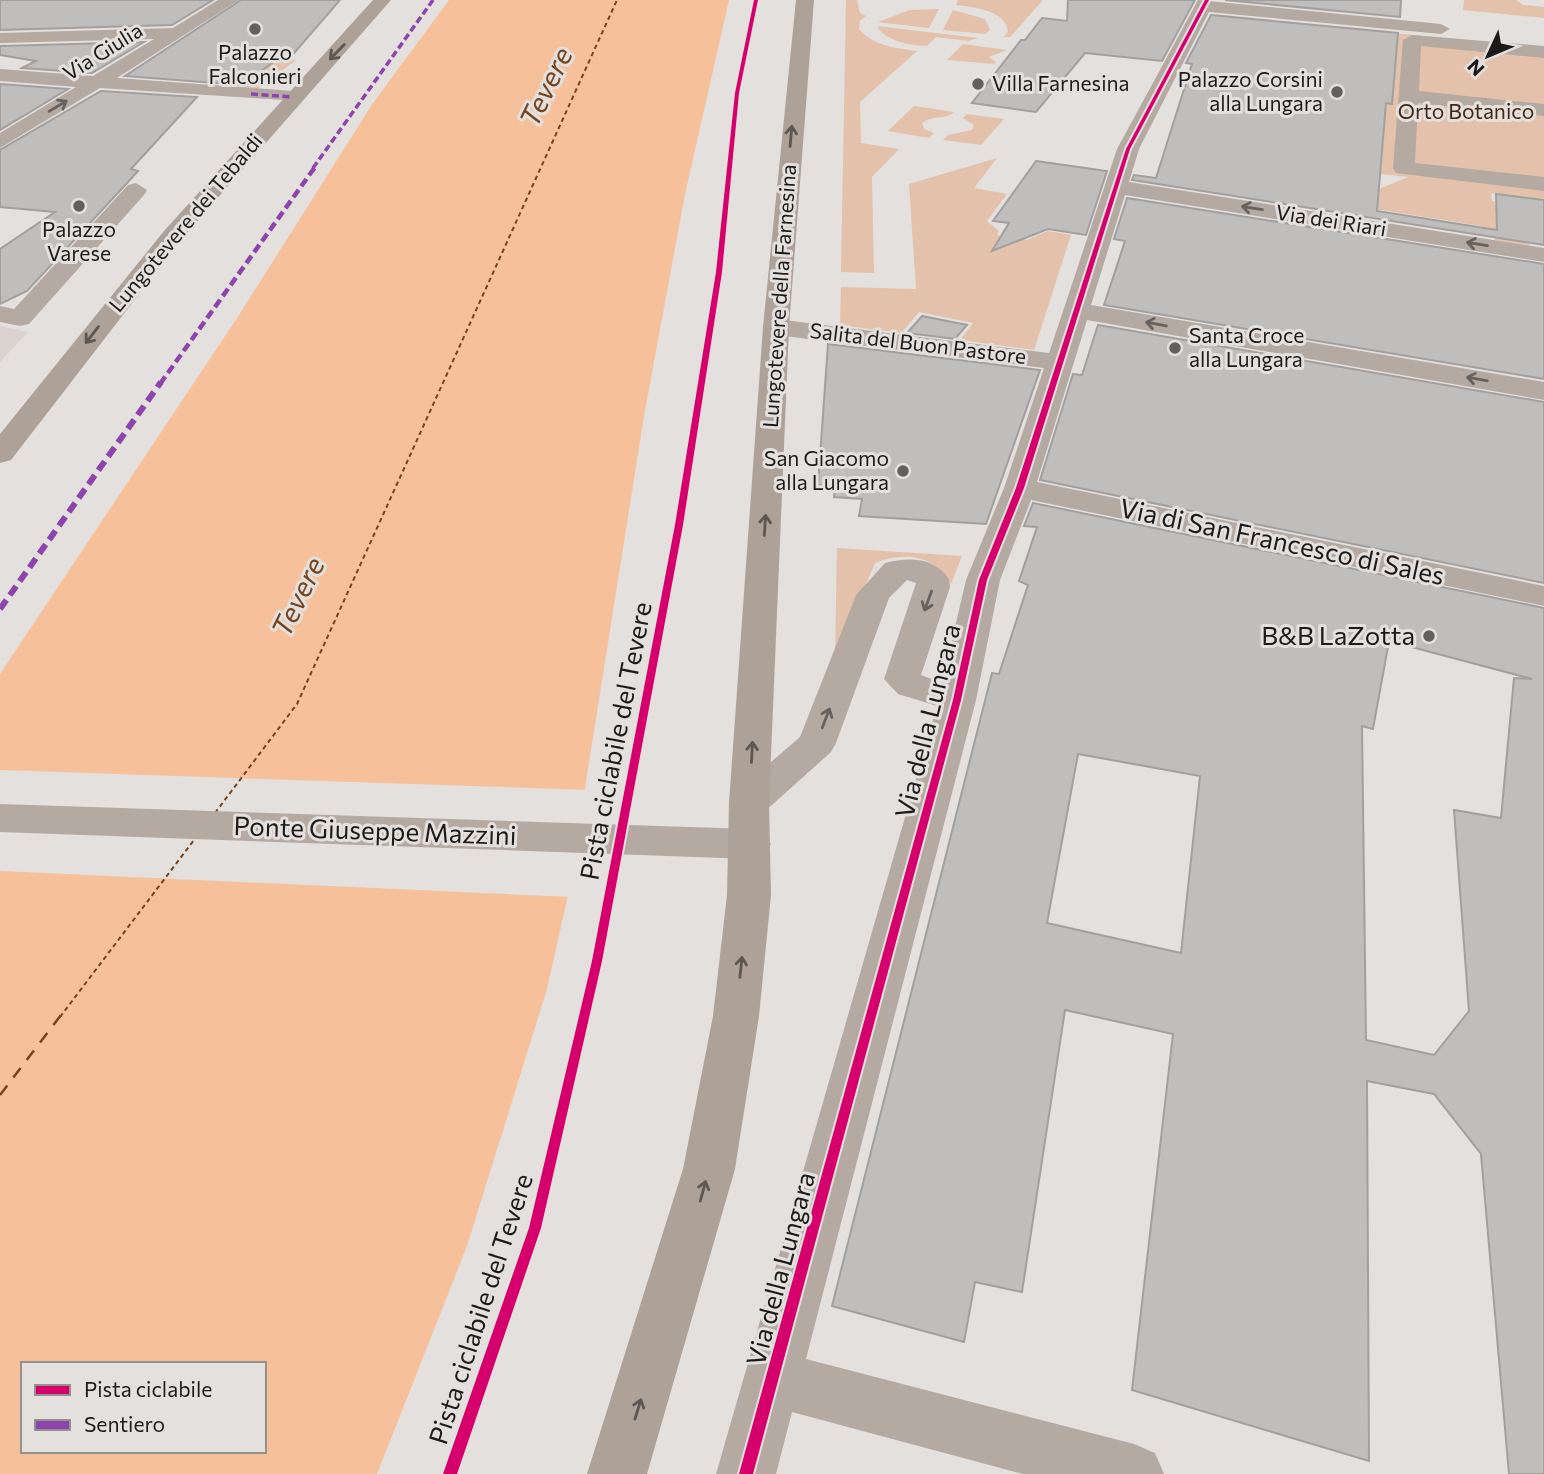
<svg xmlns="http://www.w3.org/2000/svg" width="1544" height="1474" viewBox="0 0 1544 1474" font-family="Commissioner,sans-serif">
<style>
.built{fill:#dad2ce}
.green{fill:#e3c1aa}
.water{fill:#f6c09a;fill-rule:evenodd}
.pier{fill:#e3e0de}
.lines{fill:none;stroke-linecap:round;stroke-linejoin:round}
.ferry-far1{stroke:#76441f;stroke-width:2;stroke-dasharray:4.5 3.5;stroke-linecap:butt}
.ferry{stroke:#76441f;stroke-width:2.5;stroke-dasharray:12 10;stroke-linecap:butt}
.building{fill:#c0bebc;stroke:#a2a09f;stroke-width:2;fill-rule:evenodd}
.minor{fill:#b4aaa2;fill-rule:evenodd}
.major{fill:#ada198;fill-rule:evenodd}
.quiet-far2{stroke:#8e44ad;stroke-width:3.5;stroke-dasharray:7 3.5;stroke-linecap:butt}
.quiet-far1{stroke:#8e44ad;stroke-width:4.5;stroke-dasharray:9 4.5;stroke-linecap:butt}
.quiet{stroke:#8e44ad;stroke-width:6;stroke-dasharray:11 6;stroke-linecap:butt}
.cycleway-casing{stroke:#e4e0dd;stroke-width:4}
.cycleway{fill:#d6006c;fill-rule:evenodd}
.oneway{stroke:#5d5753}
.oneway2{stroke:#68625e}
.poi-dot{fill:#62605f;stroke:#e4e0dd;stroke-width:2.5}
.labels{text-anchor:middle;stroke-width:6;stroke-linejoin:round;paint-order:stroke}
.far-street-label{font-size:21px;fill:#1c1b1a;stroke:#e4e0dd}
.far-poi-label{font-size:21px;fill:#1c1b1a;stroke:#e4e0dd}
.far-park-label{font-size:21px;fill:#452610;stroke:#e4e0dd}
.street-label{font-size:26px;fill:#1c1b1a;stroke:#e4e0dd}
.poi-label{font-size:26px;fill:#1c1b1a;stroke:#e4e0dd;text-anchor:end}
.water-label{font-size:28px;font-style:italic;fill:#76441f;stroke:#e4e0dd}
</style>
<rect width="100%" height="100%" fill="#e3e0de"/>
<!-- built -->
<path class="built" d="M0,326l28,6 -28,30z"/>
<!-- green -->
<g class="green">
<path d="M846,0h11l3,13 6,3 -6,5 -1,8c14,17 37,19 58,22l-57,51 1,41 38,6 -27,28 2,96 -33,-1z"/>
<path d="M958,0h85l-33,37h-7l5,-5c-2,-22 -35,-25 -52,-27z"/>
<path d="M1464,0h52l7,5 21,2v11l-81,-8z"/>
<path d="M939,9l-10,19 -51,-6 32,-12z"/>
<path d="M953,10l32,9 5,11 -5,4 -42,-4z"/>
<path d="M877,26l101,12 -9,3 -33,-4 -9,9c-17,-1 -41,-4 -50,-20z"/>
<path d="M1394,33l150,15v151l-53,-6 1,8 52,7 -15,39 -35,-6 2,-8 -14,-3v-4l-126,-20 11,-12 41,-17 -27,-3 5,-71 6,1 2,-22 -6,-1z"/>
<path d="M963,44l44,6 -18,7 7,5 -2,2 -47,-4z"/>
<path d="M254,57l42,3 -39,30 -21,-2 18,-12z"/>
<path d="M914,106l40,6c-8,8 -22,3 -32,11l2,6 10,4 -5,5 -41,-7z"/>
<path d="M967,114l37,5 -23,26 -38,-5 5,-5 24,-5 2,-5 -11,-7z"/>
<path d="M997,158l-23,30 33,6 -20,27 12,10 -2,4 30,5 21,-9 23,4 -37,115 -74,-10 13,-17 -54,-11 -18,21 -61,-8 1,-38 75,2 -7,-105z"/>
<path d="M837,548l125,8 -11,28c-17,-30 -47,-32 -76,-21l-40,93z"/>
</g>
<!-- water -->
<path class="water" d="M449,0h280l-44,194 -41,222 -76,479 -21,94 -80,257 -90,228h-377v-800l239,-359 134,-212zM23,1364h241v87h-241z"/>
<!-- pier -->
<path class="pier" d="M0,770l588,20 -17,107 -571,-26z"/>
<g class="lines">
<!-- ferry-far1 -->
<g class="ferry-far1">
<path d="M215,813l82,-109 320,-704"/>
<path d="M60,1017l134,-177"/>
</g>
<!-- ferry -->
<path class="ferry" d="M0,1095l61,-80"/>
</g>
<!-- building -->
<g class="building">
<path d="M0,0h213l-41,25 -172,5z"/>
<path d="M241,0h99l-51,59h-11l-37,26 -116,-9z"/>
<path d="M1068,0h127l-33,61 -77,-8 -49,59 -64,-9 49,-63h4l17,-22 25,3z"/>
<path d="M1225,0h176l-1,17z"/>
<path d="M1211,15l187,18 -6,71 -6,-1 -9,108 120,19 -1,-36 48,6v45l-412,-65 2,-5 22,3 36,-114 -6,-1z"/>
<path d="M144,42l-52,31 -70,-5 14,-7 -36,-6v-9z"/>
<path d="M0,84l68,5 -68,41z"/>
<path d="M101,91l96,6 -66,72 7,2 -10,11 -101,109 -27,13v-55l55,-37 -55,-5v-57z"/>
<path d="M1036,161l71,10 -21,64 -38,-6 -56,22 17,-28 -16,-2z"/>
<path d="M1127,198l417,66v115l-440,-74 21,-64 -11,-2z"/>
<path d="M922,316l45,9 -12,14 -48,-6z"/>
<path d="M1098,325l446,77v181l-504,-103 33,-106 9,1z"/>
<path d="M828,344l212,26 -54,154 -127,-8 3,-17 -28,-2 1,-11 -17,-1z"/>
<path d="M1033,503l511,105v866h-35l-28,-320 -47,-60 -67,-13 2,380 -237,-71 41,-356 -108,-24 -43,282 -47,-10 -11,60 -132,-36 160,-633 7,1 29,-89 -9,-4 18,-54 -13,-1zM1389,641l143,38 -18,-1 -13,140 -47,-8 15,201 -35,44 -68,-15 -4,-314 11,3zM1078,754l122,22 -19,177 -134,-30z"/>
</g>
<g class="lines">
<!-- minor -->
<g class="minor">
<path d="M218,0h21l-122,78 176,13 7,2 3,4 -3,4 -200,-13 -100,60v-15l76,-46 -76,-6v-12l93,7 61,-37 -154,4v-10l173,-5z"/>
<path d="M1198,0l243,24 9,5 -9,5 -232,-22 -70,137 -10,33 415,66v14l-419,-67 -34,110 453,77v18l-457,-80 -50,162 507,104v20l-513,-106 -31,80 -24,120 -170,659 328,85 21,9 9,21h-141l-231,-62 -16,62h-60l221,-768 -39,-12 -14,-15 32,-96 -9,-3 -18,18 -53,145 -5,9 -68,61 -14,4 -14,-4 -6,-10 6,-10 65,-56 56,-142 29,-32c24,-6 49,-6 64,16l1,8 -29,88 21,8 24,-103 38,-92 40,-120 -268,-33 -9,-2 -4,-6 4,-6 9,-2 273,34 68,-204z"/>
<path d="M1412,35l132,11v12l-123,-12 -2,45 125,13v12l-126,-13 -3,60 129,14v14l-148,-18 -3,-5 10,-128z"/>
<path d="M136,183l11,7 -3,5 -115,129 -9,2 -20,-4v-16l14,3 114,-124z"/>
<path d="M0,804l750,25 15,5 6,10 -6,10 -15,5 -750,-27z"/>
</g>
<!-- major -->
<g class="major">
<path d="M373,0h18l-211,241 -169,219 -11,3v-29l164,-203z"/>
<path d="M796,0h18l-25,327 -20,476 2,92 -12,121 -24,153 -88,305h-60l96,-305 30,-153 14,-121 2,-92 34,-476z"/>
</g>
<!-- quiet-far2 -->
<g class="quiet-far2">
<path d="M251,94l42,3"/>
<path d="M313,168l120,-168"/>
</g>
<!-- quiet-far1 -->
<path class="quiet-far1" d="M160,384l155,-217"/>
<!-- quiet -->
<path class="quiet" d="M0,609l161,-227"/>
<!-- cycleway casing -->
<g class="cycleway-casing">
<g id="cycleway">
<path d="M754,0h4l-19,93 -17,179 -39,253 -81,436 -61,267 -84,246h-14l86,-246 63,-267 83,-436 41,-253 19,-179z"/>
<path d="M1205,0h4l-79,149 -106,339 -37,92 -26,120 -208,774h-14l214,-774 26,-120 37,-92 110,-339z"/>
</g>
</g>
<!-- cycleway -->
<use href="#cycleway" class="cycleway"/>
</g>
<!-- one-way arrows -->
<defs><path id="oneway-shaft" d="M-6 0H5M1.5-3L5.5 0L1.5 3" fill="none" stroke-width="1.6" stroke-linecap="round" stroke-linejoin="round" transform="scale(1.75)"/></defs>
<g class="oneway">
<use href="#oneway-shaft" transform="translate(337 52) rotate(134)"/>
<use href="#oneway-shaft" transform="translate(791 136) rotate(-85)"/>
<use href="#oneway-shaft" transform="translate(92 335) rotate(128)"/>
<use href="#oneway-shaft" transform="translate(765 525) rotate(-86)"/>
<use href="#oneway-shaft" transform="translate(752 752) rotate(-87)"/>
<use href="#oneway-shaft" transform="translate(741 967) rotate(-84)"/>
<use href="#oneway-shaft" transform="translate(703 1191) rotate(-75)"/>
<use href="#oneway-shaft" transform="translate(638 1409) rotate(-73)"/>
</g>
<g class="oneway2">
<use href="#oneway-shaft" transform="translate(58 106) rotate(-31)"/>
<use href="#oneway-shaft" transform="translate(1252 208) rotate(-171)"/>
<use href="#oneway-shaft" transform="translate(1477 244) rotate(-171)"/>
<use href="#oneway-shaft" transform="translate(1156 324) rotate(-170)"/>
<use href="#oneway-shaft" transform="translate(1477 379) rotate(-170)"/>
<use href="#oneway-shaft" transform="translate(928 601) rotate(110)"/>
<use href="#oneway-shaft" transform="translate(826 718) rotate(-69)"/>
</g>
<!-- markers -->
<g class="poi-dot">
<circle cx="255" cy="29" r="7"/>
<circle cx="978" cy="84" r="7"/>
<circle cx="1337" cy="92" r="7"/>
<circle cx="79" cy="206" r="7"/>
<circle cx="1175" cy="348" r="7"/>
<circle cx="903" cy="471" r="7"/>
<circle cx="1429" cy="636" r="7"/>
</g>
<g class="labels">
<!-- far-street labels -->
<g class="far-street-label">
<text transform="translate(103 52) rotate(-32)" y="7">Via Giulia</text>
<text transform="translate(1331 221) rotate(9)" y="7">Via dei Riari</text>
<text transform="translate(186 223) rotate(-50)" y="7">Lungotevere dei Tebaldi</text>
<text transform="translate(780 296) rotate(-86)" y="7">Lungotevere della Farnesina</text>
<text transform="translate(918 344) rotate(7)" y="7">Salita del Buon Pastore</text>
</g>
<!-- far-poi labels -->
<g class="far-poi-label">
<text x="255" y="60">Palazzo<tspan x="255" dy="24">Falconieri</tspan></text>
<text x="1323" y="87" text-anchor="end">Palazzo Corsini<tspan x="1323" dy="24">alla Lungara</tspan></text>
<text x="992" y="91" text-anchor="start">Villa Farnesina</text>
<text x="79" y="237">Palazzo<tspan x="79" dy="24">Varese</tspan></text>
<text x="1189" y="343" text-anchor="start">Santa Croce<tspan x="1189" dy="24">alla Lungara</tspan></text>
<text x="889" y="466" text-anchor="end">San Giacomo<tspan x="889" dy="24">alla Lungara</tspan></text>
</g>
<!-- far-park labels -->
<g class="far-park-label">
<text x="1466" y="119">Orto Botanico</text>
</g>
<!-- street labels -->
<g class="street-label">
<text transform="translate(1282 542) rotate(12)" y="9">Via di San Francesco di Sales</text>
<text transform="translate(928 721) rotate(-76)" y="9">Via della Lungara</text>
<text transform="translate(616 741) rotate(-79)" y="9">Pista ciclabile del Tevere</text>
<text transform="translate(375 831) rotate(2)" y="9">Ponte Giuseppe Mazzini</text>
<text transform="translate(781 1269) rotate(-75)" y="9">Via della Lungara</text>
<text transform="translate(481 1309) rotate(-72)" y="9">Pista ciclabile del Tevere</text>
</g>
<!-- poi labels -->
<g class="poi-label">
<text x="1415" y="645">B&amp;B LaZotta</text>
</g>
<!-- water labels -->
<g class="water-label">
<text transform="translate(546 87) rotate(-64)" y="10">Tevere</text>
<text transform="translate(298 597) rotate(-64)" y="10">Tevere</text>
</g>
</g>
<!-- legend -->
<rect x="21" y="1362" width="245" height="91" fill="#e4e0dd" stroke="#94918f" stroke-width="2"/>
<rect x="35" y="1385" width="35" height="10" fill="#d6006c" stroke="#94918f" stroke-width="2"/>
<text x="84" y="1397" font-size="21" fill="#1c1b1a">Pista ciclabile</text>
<rect x="35" y="1420" width="35" height="10" fill="#8e44ad" stroke="#94918f" stroke-width="2"/>
<text x="84" y="1432" font-size="21" fill="#1c1b1a">Sentiero</text>
<!-- north arrow -->
<g transform="translate(1488 56) rotate(226)" stroke="#e4e0dd" stroke-width="5" paint-order="stroke">
<path d="M0-5L12 26L0 18L-12 26Z" fill="#1c1b1a"/>
<text y="-10" font-size="19" font-weight="bold" text-anchor="middle" fill="#1c1b1a">N</text>
</g>
</svg>
